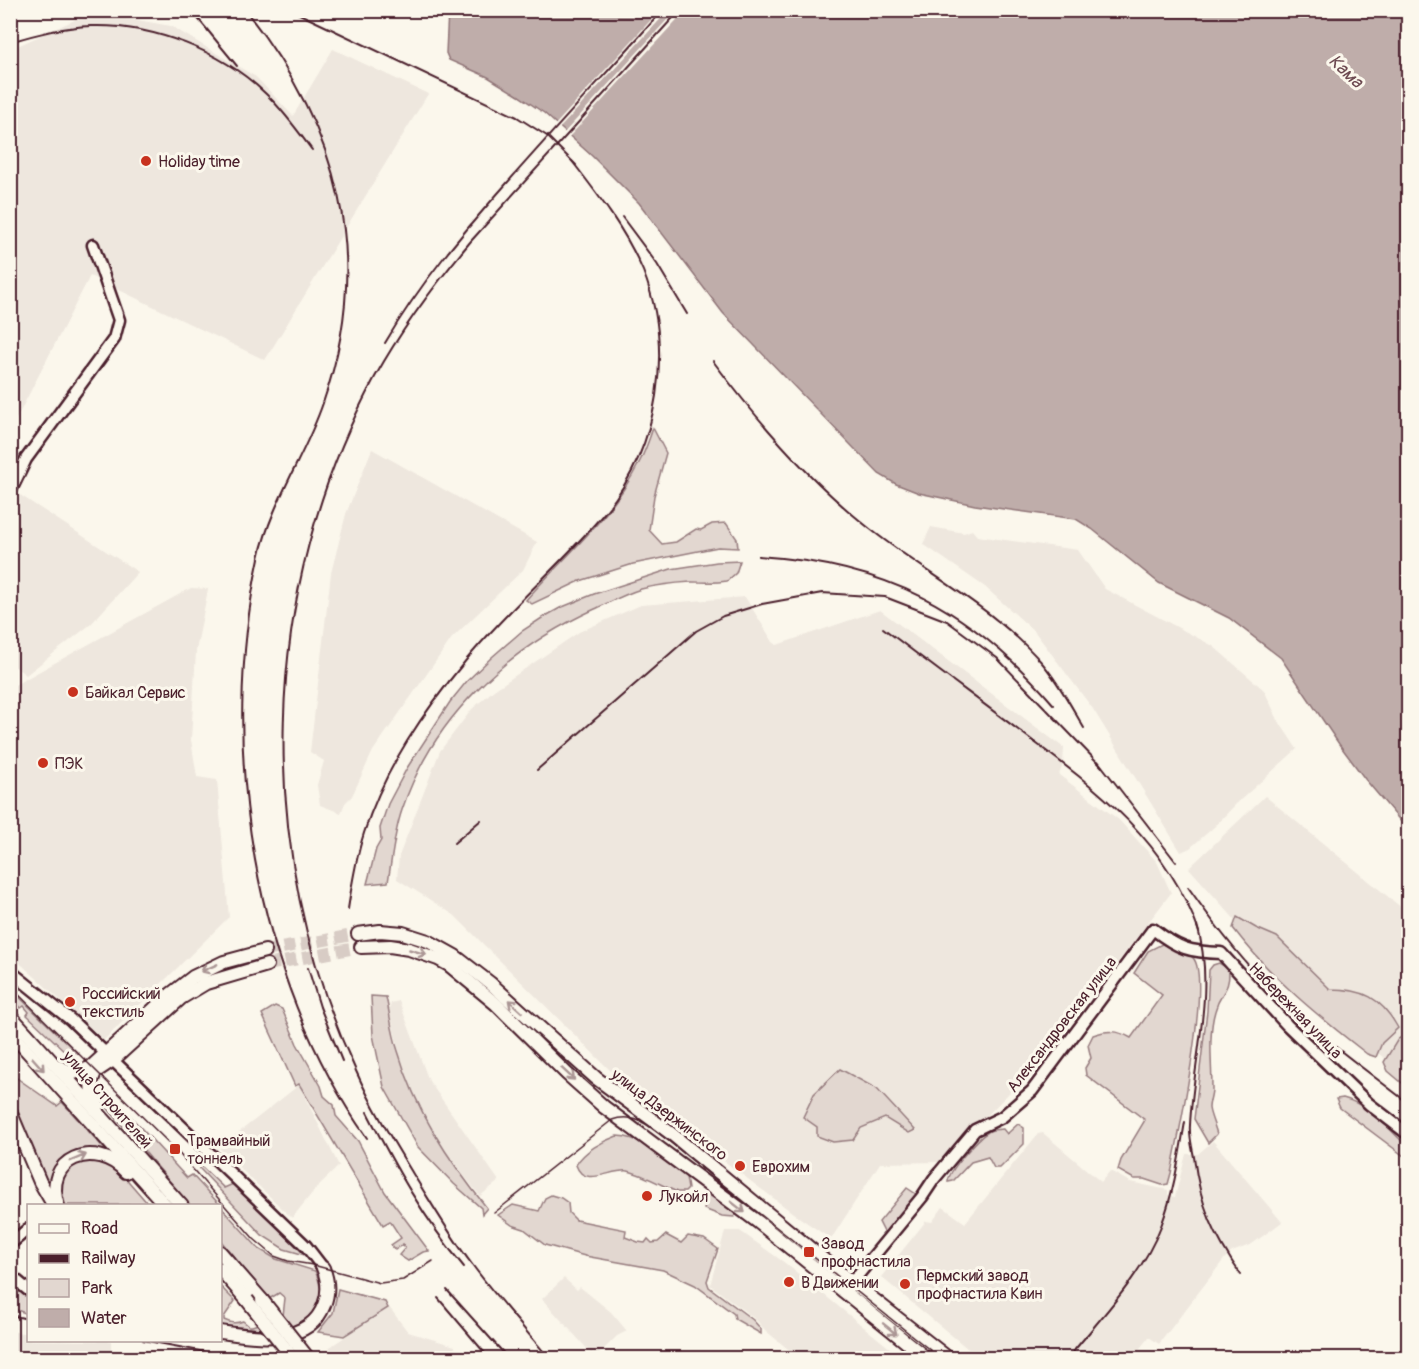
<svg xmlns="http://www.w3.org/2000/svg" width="1419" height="1369" viewBox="0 0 1419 1369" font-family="Pangolin,sans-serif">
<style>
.built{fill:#eee7de}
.green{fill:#e2d7d0;stroke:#967b7e;stroke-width:1.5}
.water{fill:#bfadaa;stroke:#907477;stroke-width:1.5}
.pier{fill:#fbf7ec}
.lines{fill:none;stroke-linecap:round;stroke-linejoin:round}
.major-tunnel{stroke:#d8ccc5;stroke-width:12;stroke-dasharray:12 6;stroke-linecap:butt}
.minor-casing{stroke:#4a1f2b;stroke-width:15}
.major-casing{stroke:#4a1f2b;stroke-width:16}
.minor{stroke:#fbf7ec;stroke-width:10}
.major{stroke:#fbf7ec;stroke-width:12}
.tram{stroke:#4a1f2b;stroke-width:1.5}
.rail{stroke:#4a1f2b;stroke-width:2}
.major-bridge-casing{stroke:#4a1f2b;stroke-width:16;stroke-linecap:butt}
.major-bridge{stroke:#fbf7ec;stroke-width:12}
.oneway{stroke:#ab9695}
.poi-dot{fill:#c8321e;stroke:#fbf7ec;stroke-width:2}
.labels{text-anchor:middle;stroke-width:6;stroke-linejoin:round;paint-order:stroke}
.poi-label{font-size:16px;fill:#4a1f2b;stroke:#fbf7ec;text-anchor:start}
.street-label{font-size:16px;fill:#4a1f2b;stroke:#fbf7ec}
.water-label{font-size:18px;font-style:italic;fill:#6d4a51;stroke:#fbf7ec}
</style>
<rect width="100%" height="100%" fill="#fbf7ec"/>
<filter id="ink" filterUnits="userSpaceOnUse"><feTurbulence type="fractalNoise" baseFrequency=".0167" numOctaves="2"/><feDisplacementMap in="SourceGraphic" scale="12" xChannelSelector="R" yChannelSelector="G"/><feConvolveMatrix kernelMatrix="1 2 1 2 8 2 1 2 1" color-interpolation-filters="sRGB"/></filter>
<g filter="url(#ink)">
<!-- built -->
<g class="built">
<path d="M92,12l79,14 85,51 37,39 40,-67 95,45 -163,266 -175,-84 -79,153v-380z"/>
<path d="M372,449l165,93 -14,28 -71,68 -79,113 -21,45 -7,7 -4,10 -21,-8 -3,-20 7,-24 -14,-9 21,-179 15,-59z"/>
<path d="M20,495l118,77 -47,52 -65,51 -16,-12 1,-154z"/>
<path d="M931,527l33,6 8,-3 5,6 101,14 27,39 108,57 51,44 14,30 19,29 -60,54 -23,24 -24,21 -9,4 -88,-143 -58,-77 -50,-45 -62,-43z"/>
<path d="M191,588l17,1 -12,62 -5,89 6,37 20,3 12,137 -125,123 -93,-85v-268z"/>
<path d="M745,597l28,45 4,3 103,-35 184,138 -1,16 -4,11 60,45 38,42 14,31 -125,162 -104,107 -62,1 -49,76 -34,-23 -167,-126 -176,-175 -57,-36 2,-23 41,-105 32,-42 22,-19 85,-58 62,-27z"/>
<path d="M1265,796l143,117v163l-78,-59 -68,-67 -73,-82z"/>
<path d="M399,1001l30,80 70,100 -19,15 -58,-73 -10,-16 -23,-97 2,-7z"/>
<path d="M299,1085l40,81 -22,21 -25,31 -73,-70z"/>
<path d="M1043,1133l58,49 9,-11 20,11 38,8v5l7,2 11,-43h12l15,-13 69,81 -30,22 -20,8 -7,6 -66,86 -10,-7 -17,21h-153l-98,-81 45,-56 6,1 11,-15 22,16 73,-89z"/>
<path d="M725,1231h15l45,32 112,91 -2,4h-96l-33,-27 -11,-12 -45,-34z"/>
<path d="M564,1278l13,12 3,-3 31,25 16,19 -10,5 -19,19 -4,-4 -3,2 -49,-54z"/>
<path d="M389,1307l19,25 47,14 -1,12h-126l2,-11z"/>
<path d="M11,1331l17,3v6l83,1v7l5,4v4l3,1 75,1h-183z"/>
</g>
<!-- green -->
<g class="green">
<path d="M653,428l13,25 -12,43 -5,34 13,14 14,-2 20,-13 5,1 11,-6 14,-1 11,16 1,9 -20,-1 -85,17 -53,17 -48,23 -6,-4c40,-45 86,-83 113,-137 6,-11 10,-23 14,-35z"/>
<path d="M740,561l-4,12 -9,8c-12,2 -24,1 -36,1 -16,1 -34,3 -50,7 -16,5 -31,13 -46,20 -88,40 -162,108 -193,201 -8,23 -10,48 -14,72l-21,2 9,-35 5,-9 -1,-12 8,-24 19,-36 43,-66 17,-21 25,-24 30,-26 20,-13 18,-10 34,-14 77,-25 46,-7z"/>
<path d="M1237,917l19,11 21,9 53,52c33,0 51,8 68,39l-16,15 -6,14 -9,-3c-49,-38 -96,-76 -134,-126z"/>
<path d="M1162,944c8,4 28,9 32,15 17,25 -16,179 -23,214l-3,11 -6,1 -18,-6h-10l-16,-9 3,-10 24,-40 -59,-45 -1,-7 6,-10 -3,-13 5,-10c15,-5 24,-5 38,3l31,-43 -28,-22 14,-22z"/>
<path d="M1219,963l10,6c1,24 -9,22 -14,42 -7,24 -3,53 -3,78 0,6 -3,13 -3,19 1,8 6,18 8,26l-9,9 -14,-24 13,-108 2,-41 4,-5z"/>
<path d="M11,989l65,63 -5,5 -44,-42 2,-3 -5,-6 -3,2 -9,-10 -1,1z"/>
<path d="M371,996l15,1c4,18 6,37 12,54 17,59 51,110 89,157l-5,6 -1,-6 -27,-24 -36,-37 -34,-60 -11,-52z"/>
<path d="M275,1006l7,3 15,35 24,42 3,10 10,9 2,11 22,25 27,51 44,59 -6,1 -15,9 -9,-6 6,-7 -2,-4 -8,6 -4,-5 10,-7 -11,-17 -7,4 -84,-141 -4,2 -33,-72z"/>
<path d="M1406,1035l2,2v51l-20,-17 -4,-9 14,-23z"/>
<path d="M840,1069l37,20 38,41 -6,3 -24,-15 -24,10 -8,12 -20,2 -16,-6v-9l-14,-10 11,-23z"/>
<path d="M11,1074l46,32 5,-4 47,52 -30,-3 -29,43 -39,-95z"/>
<path d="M96,1091l12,1 79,86 5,-3 28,30h-30l-91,-107z"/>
<path d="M1343,1098c25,6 47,32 65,49v12l-68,-51 -4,-9z"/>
<path d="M1018,1124l6,4v16l-24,24h-6l-6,-11 -17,5 -18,19 -5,1c0,-11 30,-44 40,-50 4,-3 10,-2 15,-3l4,5z"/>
<path d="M617,1136c28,1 48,24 69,41l2,12 -3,3h-8c-14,-6 -34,-18 -49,-21 -16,-3 -44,18 -52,-6 8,-14 27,-24 41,-29z"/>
<path d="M89,1158l27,9 33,38h-88l-3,-19 12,-21z"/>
<path d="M200,1165l24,23 9,-4 2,1 70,70 -21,-6 -22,-14 -62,-66z"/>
<path d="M907,1188l12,8 -32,37 -3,-1 -5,-10z"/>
<path d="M708,1193l28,19v2l-2,3 -12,-1 -18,-7z"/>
<path d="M551,1195l10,3 7,5 1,10 7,7 50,10 -1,7 13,5 7,1 3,-4 4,4 6,-1 8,-7 15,8 7,-7 16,3 14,10 -11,32 2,6 44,33 8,9v5l-26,-15 -1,-5 -39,-29 -32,-15 -78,-14 -40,-11 -21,-16 -12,-4 -14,-10 15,-10 26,6 6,-13z"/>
<path d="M220,1206l39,43 17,10 39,12c5,11 7,20 3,32 -12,38 -67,27 -97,24v-40l14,14 -11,16v3c7,3 11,4 19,1l6,5h3l31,-10 2,-18 -6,-5 -10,6 -48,-58z"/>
<path d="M10,1279l18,14v21l-17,-6z"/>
<path d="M338,1289l47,13 3,6 -44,28 -26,-4 15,-19z"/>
</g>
<!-- water -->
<path class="water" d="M448,10l960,1v819l-43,-51 -26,-35 -58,-86 -52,-40 -70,-35 -67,-54 -16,-10 -101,-14 -56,-12 -23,-9 -17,-10 -156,-161 -84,-110 -47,-47 -48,-43 -25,-17 -31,-19 -39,-17 -3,-7z"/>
<!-- pier -->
<g class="pier">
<path d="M676,10l9,1 -117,127 -5,-4z"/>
<path d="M659,11h9l-110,119 -4,-4z"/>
</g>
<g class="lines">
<!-- major-tunnel -->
<g class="major-tunnel">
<path d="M265,951l93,-17"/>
<path d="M267,965l94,-18"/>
</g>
<!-- minor casing -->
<g class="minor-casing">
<g id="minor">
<path d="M10,492l16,-33 88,-120 5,-19 -26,-75"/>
<path d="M10,971l61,49 235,226 17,22"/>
<path d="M10,1244l18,-15"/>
<path d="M10,1275l18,15"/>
<path d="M844,1292l78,-95 12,-18 41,-49 27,-13 30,-26 121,-162c26,20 36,23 68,24l66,72 82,79 39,30"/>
</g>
</g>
<!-- major casing -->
<g class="major-casing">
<g id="major">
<path d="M358,934l22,-3 23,2 25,8 27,15 35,27 106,95 77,57 162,134 113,89"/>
<path d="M361,947l29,-1 19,3 29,10 11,6 47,39 71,70 37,33 154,115 168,136"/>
<path d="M10,1015l172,191"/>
<path d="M10,1032l156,174"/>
<path d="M59,1067l15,6 16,-5 77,-71 26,-20 31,-15 41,-11"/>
<path d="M98,1106l-6,-13 -1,-10 4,-11 18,-12 68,-62 25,-15 61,-18"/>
<path d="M10,1111l30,71 14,24"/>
<path d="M58,1206c-16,-48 37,-68 68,-34"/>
<path d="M220,1252l42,48"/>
<path d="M220,1269l27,31"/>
<path d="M220,1332c35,5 89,14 104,-27 5,-12 4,-25 -1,-37"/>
</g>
</g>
<!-- minor -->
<use href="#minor" class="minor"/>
<!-- major -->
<use href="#major" class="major"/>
<!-- tram -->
<g class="tram">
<path d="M10,986l165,163 79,90 20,17 14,5 25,4 67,18 23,-3 30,-19"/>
<path d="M494,1213l118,-93c17,-6 31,1 44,11l284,227"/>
</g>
<!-- rail -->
<g class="rail">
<path d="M191,10l46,56"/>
<path d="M245,10c94,119 129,247 78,393 -18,53 -52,100 -64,155 -42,189 -5,421 108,580"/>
<path d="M291,10l226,107 30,19 29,29"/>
<path d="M10,42c27,-8 53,-15 81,-16 62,-2 131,25 175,68 17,16 32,37 46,56"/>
<path d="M622,217l35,47 30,50"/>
<path d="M385,343c36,-61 75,-107 122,-160 51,-58 104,-115 156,-173"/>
<path d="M713,361c44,59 94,117 151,163 58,48 129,82 179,140 16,19 28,42 41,64"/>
<path d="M758,556c128,8 212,52 296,149"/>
<path d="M883,628c44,34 89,67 134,101 76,57 149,109 182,203"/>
<path d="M1098,761l78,101"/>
<path d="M537,770l159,-139 27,-15 39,-12 60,-11 63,4 62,24 50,37 105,109"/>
<path d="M454,843l27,-23"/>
<path d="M1188,887c28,40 59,80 94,114 39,37 84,69 126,102"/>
<path d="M348,909c4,-26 8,-51 16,-76 20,-64 60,-122 103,-174 43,-52 96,-96 139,-148 53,-65 68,-163 37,-240 -17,-40 -44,-75 -71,-110"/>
<path d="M1197,925c19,65 -4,134 -7,200 -1,11 2,22 4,32 6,48 20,79 47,118"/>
<path d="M308,968l12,39 22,54"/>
<path d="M367,1112c28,55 57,107 97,155"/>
<path d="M447,1290l61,68"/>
<path d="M438,1298l51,60"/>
<path d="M10,1315l18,4"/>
<path d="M143,1340l62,12"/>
<path d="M549,1358c-26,-31 -54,-62 -78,-95 -22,-29 -39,-59 -58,-89 -20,-33 -41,-67 -57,-103 -102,-219 -97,-481 19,-694 27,-49 60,-93 96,-136l209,-231"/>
<path d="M1068,1358c33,-41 74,-82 93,-132 13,-34 18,-69 24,-104"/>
</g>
<!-- major-bridge casing -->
<g class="major-bridge-casing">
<g id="major-bridge">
<path d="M247,1300l46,58"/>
<path d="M262,1300l46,58"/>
</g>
</g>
<!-- major-bridge -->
<use href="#major-bridge" class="major-bridge"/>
</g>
<!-- one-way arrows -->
<defs><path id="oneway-shaft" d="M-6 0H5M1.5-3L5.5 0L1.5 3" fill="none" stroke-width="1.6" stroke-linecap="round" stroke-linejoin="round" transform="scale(1.5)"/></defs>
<g class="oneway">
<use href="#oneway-shaft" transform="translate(418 952) rotate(16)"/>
<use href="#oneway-shaft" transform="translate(209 968) rotate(156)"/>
<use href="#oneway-shaft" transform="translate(515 1006) rotate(-138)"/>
<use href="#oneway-shaft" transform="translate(38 1064) rotate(48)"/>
<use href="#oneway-shaft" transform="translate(568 1074) rotate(43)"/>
<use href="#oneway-shaft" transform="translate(78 1158) rotate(-23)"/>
<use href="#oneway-shaft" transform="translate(738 1207) rotate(38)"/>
<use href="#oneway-shaft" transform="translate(890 1329) rotate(39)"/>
</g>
</g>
<!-- markers -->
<g class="poi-dot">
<circle cx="146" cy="161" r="6"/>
<circle cx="73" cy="692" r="6"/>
<circle cx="43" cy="763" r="6"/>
<circle cx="70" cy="1002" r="6"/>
<rect x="169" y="1143" width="12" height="12" rx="3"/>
<circle cx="740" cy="1166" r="6"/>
<circle cx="647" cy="1196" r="6"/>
<rect x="803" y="1246" width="12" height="12" rx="3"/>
<circle cx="789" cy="1282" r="6"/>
<circle cx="905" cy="1284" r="6"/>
</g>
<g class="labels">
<!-- poi labels -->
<g class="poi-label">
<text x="158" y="167">Holiday time</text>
<text x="85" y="698">Байкал Сервис</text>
<text x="55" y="769">ПЭК</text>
<text x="82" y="999">Российский<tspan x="82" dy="18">текстиль</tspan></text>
<text x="187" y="1146">Трамвайный<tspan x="187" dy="18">тоннель</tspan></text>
<text x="752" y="1172">Еврохим</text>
<text x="659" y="1202">Лукойл</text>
<text x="821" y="1249">Завод<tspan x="821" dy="18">профнастила</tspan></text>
<text x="917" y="1281">Пермский завод<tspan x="917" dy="18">профнастила Квин</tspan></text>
<text x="801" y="1288">В Движении</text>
</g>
<!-- street labels -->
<g class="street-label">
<text transform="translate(1296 1010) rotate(46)" y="6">Набережная улица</text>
<text transform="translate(1061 1024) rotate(-52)" y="6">Александровская улица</text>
<text transform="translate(108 1099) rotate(48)" y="6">улица Строителей</text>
<text transform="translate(670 1114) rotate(37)" y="6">улица Дзержинского</text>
</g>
<!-- water labels -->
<g class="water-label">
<text transform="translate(1346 71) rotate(43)" y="6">Кама</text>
</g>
</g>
<!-- margin -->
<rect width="1419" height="1369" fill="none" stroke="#fbf7ec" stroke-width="36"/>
<rect x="18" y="18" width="1383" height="1333" fill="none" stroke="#4a1f2b" stroke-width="2" filter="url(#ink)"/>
<!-- legend -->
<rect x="27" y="1204" width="195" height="138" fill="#fbf7ec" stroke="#b4a19f" stroke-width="1.5"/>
<rect x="39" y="1224" width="30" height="9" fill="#fbf7ec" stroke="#b4a19f" stroke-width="1.5"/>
<text x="81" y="1234" font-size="18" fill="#4a1f2b">Road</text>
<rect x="39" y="1254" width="30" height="9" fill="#4a1f2b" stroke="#b4a19f" stroke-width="1.5"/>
<text x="81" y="1264" font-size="18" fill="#4a1f2b">Railway</text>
<rect x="39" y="1279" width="30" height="18" fill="#e2d7d0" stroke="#b4a19f" stroke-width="1.5"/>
<text x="81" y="1294" font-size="18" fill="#4a1f2b">Park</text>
<rect x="39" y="1309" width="30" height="18" fill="#bfadaa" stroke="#b4a19f" stroke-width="1.5"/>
<text x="81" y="1324" font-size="18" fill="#4a1f2b">Water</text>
</svg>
